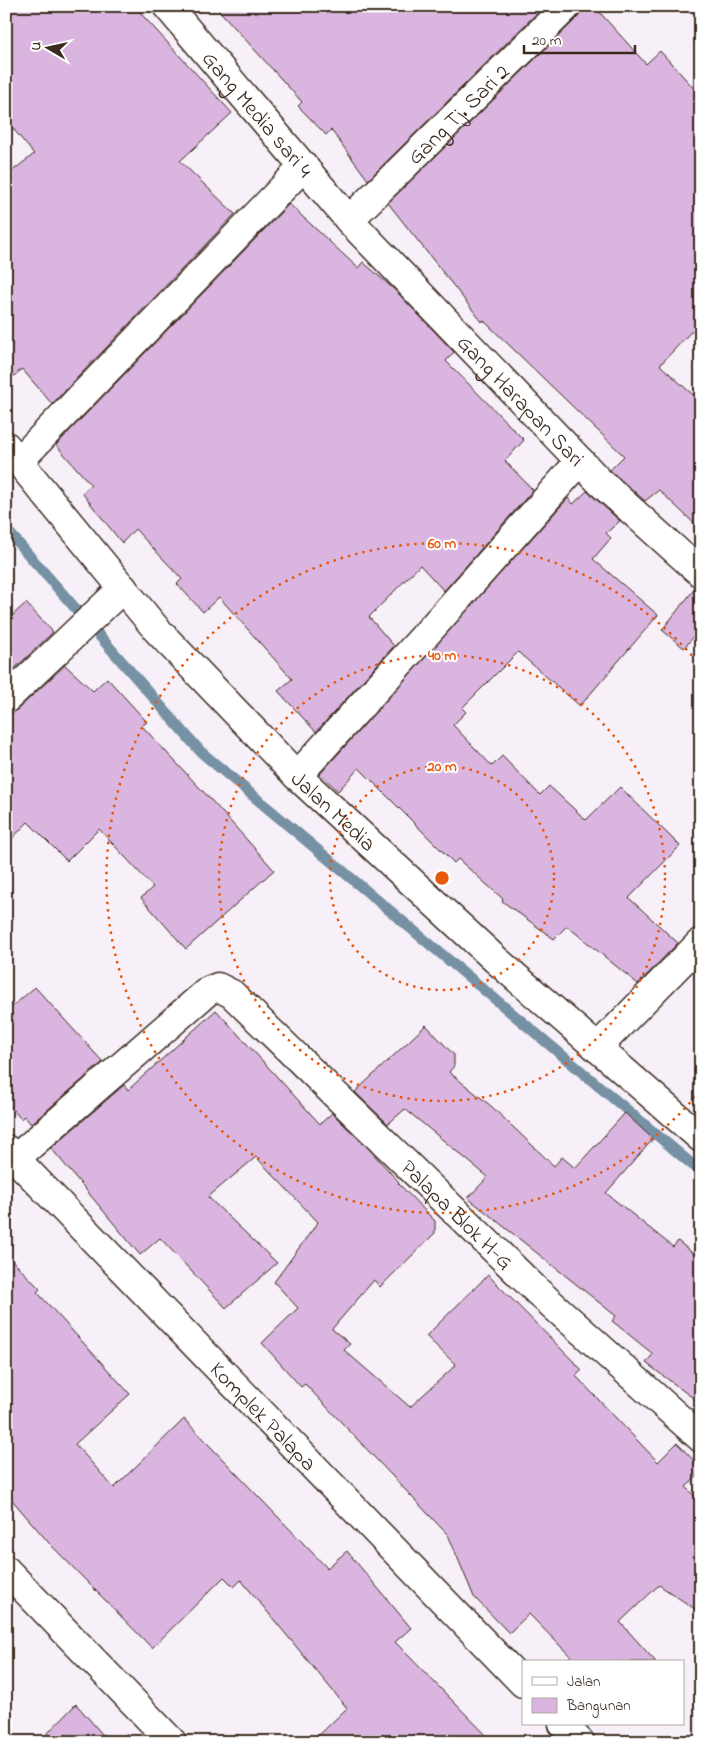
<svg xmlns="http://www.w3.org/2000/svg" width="707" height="1748" viewBox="0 0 707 1748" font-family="'Indie Flower',sans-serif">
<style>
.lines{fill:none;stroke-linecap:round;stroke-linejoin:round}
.stream{stroke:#7691a3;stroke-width:11}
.building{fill:#d9b5df;stroke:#3b2a1e}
.street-casing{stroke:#3b2a1e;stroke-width:31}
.street{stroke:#fff;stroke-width:28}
.ring{fill:none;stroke:#e8590c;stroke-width:2.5;stroke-dasharray:2.5 5}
.labels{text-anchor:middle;stroke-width:4;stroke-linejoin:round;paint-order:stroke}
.street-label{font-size:22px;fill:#3b2a1e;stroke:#fff}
.centre{fill:#e8590c;stroke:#fff;stroke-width:2.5}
.ring-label{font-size:15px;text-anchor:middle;font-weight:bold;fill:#e8590c;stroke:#fff;stroke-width:4;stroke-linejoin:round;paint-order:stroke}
</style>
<rect width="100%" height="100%" fill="#f7f0f9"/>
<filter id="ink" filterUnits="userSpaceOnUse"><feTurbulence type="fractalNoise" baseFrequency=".02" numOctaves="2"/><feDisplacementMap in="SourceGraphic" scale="10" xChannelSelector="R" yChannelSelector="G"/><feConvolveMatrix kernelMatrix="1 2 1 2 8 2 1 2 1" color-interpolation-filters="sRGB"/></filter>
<g filter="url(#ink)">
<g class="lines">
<!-- stream -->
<path class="stream" d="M6,529l195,223 500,420"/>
</g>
<!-- building -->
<g class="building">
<path d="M6,6h128l98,107 -52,48 55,53 -183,190 -30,-35 -16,14v-207l28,-22 -28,-34z"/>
<path d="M215,6h329l-176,174 -37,-50 -5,5 -28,-29 4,-4z"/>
<path d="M582,6h12l52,58 14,-13 41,45v225l-41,44 41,37v128l-42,-40 -14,11 -35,-31 14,-14 -141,-136 -1,2 -94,-119 190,-186 4,-6z"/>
<path d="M289,204l69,64 5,-6 34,30 57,60 -8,9 78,79 -19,21 28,29 -89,101 -24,-26 -51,52 25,29 -78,86 -38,-41 14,-12 -73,-82 -16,15 -26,-28 5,-5 -47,-50 -13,14 -40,-50 9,-8 -35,-40z"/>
<path d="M587,491l33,30 -14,12 5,5 -18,21 65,56 -78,91 -62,-54 -56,56 4,4 -13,13 39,41 10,-10 38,39 9,-9 37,34 34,-33 60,59 -51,52 49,45 -40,41 -71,-58 -13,13 -52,-38 1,-2 -45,-40 -4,4 -95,-95 -21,23 -18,-17 248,-276 5,6z"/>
<path d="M696,587l5,1v40l-17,20 -22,-18z"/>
<path d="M26,603l27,29 -47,45v-56z"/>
<path d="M65,665l28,26 14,-13 40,44 -5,4 70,75 62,69 -88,79 -45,-51 12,-11 -54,-58 -32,32 -39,-39 -22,23v-131l11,-4z"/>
<path d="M35,987l68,75 -72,62 -7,-8 -3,3 -15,-17v-90z"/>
<path d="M216,1010l104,114 12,-11 34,33 33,36 -1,1 37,38v12l-55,54 -6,-7 -42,49 18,15 -6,6 66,57 46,-42 -30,-29 62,-61 94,95 -6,6 82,86 19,-19 24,25v5l-15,14 15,16v110l-42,-28 -39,37 36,40h-80l-47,-48 -20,19 -35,-36 -26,-62 -143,-151 -4,3 -39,-44 36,-35 -24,-26 44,-60 -62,-65 -48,40 69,66 -51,45 -66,-70 -20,17 -89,-107 73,-63 4,5z"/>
<path d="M426,1025l28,30v11l-5,6 42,34 63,60 8,-9 13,11 50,-55 28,26 -47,54 67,54 5,-6 23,19v144l-55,-41 7,-9 -41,-33 4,-5 -148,-118 20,-21 -83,-68 -17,15 -33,-32z"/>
<path d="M6,1254l34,35 -3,3 93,102 -55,50 39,44 70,-69 143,149 20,-17 64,77 -16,14 98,100h-181l35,-34 -106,-128 -7,7 -10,-10 -72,71 -103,-105 -43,-50z"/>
<path d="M76,1704l33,38h-70z"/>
</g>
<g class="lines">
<!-- street casing -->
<g class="street-casing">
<g id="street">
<path id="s1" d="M167,6l182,214 251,262 101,91"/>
<path id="s2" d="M349,220l218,-214"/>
<path id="s3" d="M6,446l151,184 140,146 198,183 206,179"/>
<path d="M18,462l286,-296"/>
<path d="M6,699l117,-111"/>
<path d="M297,776l131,-144 152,-171"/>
<path d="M597,1048l104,-106"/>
<path id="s4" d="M6,1149l517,534"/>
<path id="s5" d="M16,1158l192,-167 10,-4 14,7 305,297 164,147"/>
<path d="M6,1570l166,172"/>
<path d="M563,1724l17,18"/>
</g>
</g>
<!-- street -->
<use href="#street" class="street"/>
</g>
</g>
<!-- distance rings -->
<g class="ring">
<circle cx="442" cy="878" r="112"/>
<circle cx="442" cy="878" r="223"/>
<path d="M700 1091A335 335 0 1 1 700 665"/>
</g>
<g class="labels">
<!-- street labels -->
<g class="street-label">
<text dy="8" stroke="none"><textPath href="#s1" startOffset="141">Gang Media sari 4</textPath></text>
<text dy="8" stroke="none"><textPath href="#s2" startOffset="152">Gang Tj. Sari 2</textPath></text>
<text dy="8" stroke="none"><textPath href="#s1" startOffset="530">Gang Harapan Sari</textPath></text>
<text dy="8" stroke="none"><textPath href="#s3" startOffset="491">Jalan Media</textPath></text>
<text dy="8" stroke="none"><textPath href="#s5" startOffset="596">Palapa Blok H-G</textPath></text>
<text dy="8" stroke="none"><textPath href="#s4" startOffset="371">Komplek Palapa</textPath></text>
</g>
</g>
<circle cx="442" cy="878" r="8" class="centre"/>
<g class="ring-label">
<text x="442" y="548">60 m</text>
<text x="442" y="660">40 m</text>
<text x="442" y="771">20 m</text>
</g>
<!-- margin -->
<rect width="707" height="1748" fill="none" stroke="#fff" stroke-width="25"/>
<rect x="12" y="12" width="682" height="1723" fill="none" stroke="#3b2a1e" stroke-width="2" filter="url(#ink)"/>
<!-- legend -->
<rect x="522" y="1660" width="162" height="65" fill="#ffffff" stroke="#b1aaa5"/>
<rect x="532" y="1677" width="25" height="8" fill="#ffffff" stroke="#b1aaa5"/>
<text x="567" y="1686" font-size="15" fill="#3b2a1e">Jalan</text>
<rect x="532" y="1698" width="25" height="15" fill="#d9b5df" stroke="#b1aaa5"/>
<text x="567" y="1710" font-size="15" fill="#3b2a1e">Bangunan</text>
<!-- north arrow -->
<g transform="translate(48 48) rotate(279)" stroke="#ffffff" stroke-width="4" paint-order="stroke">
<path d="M0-4L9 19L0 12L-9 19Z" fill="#3b2a1e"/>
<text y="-8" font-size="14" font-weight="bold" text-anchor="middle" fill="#3b2a1e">U</text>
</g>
<!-- scale -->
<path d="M524 45v8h111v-8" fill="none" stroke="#3b2a1e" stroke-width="2.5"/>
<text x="532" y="45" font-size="15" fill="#3b2a1e" stroke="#ffffff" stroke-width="4" paint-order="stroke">20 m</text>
</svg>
